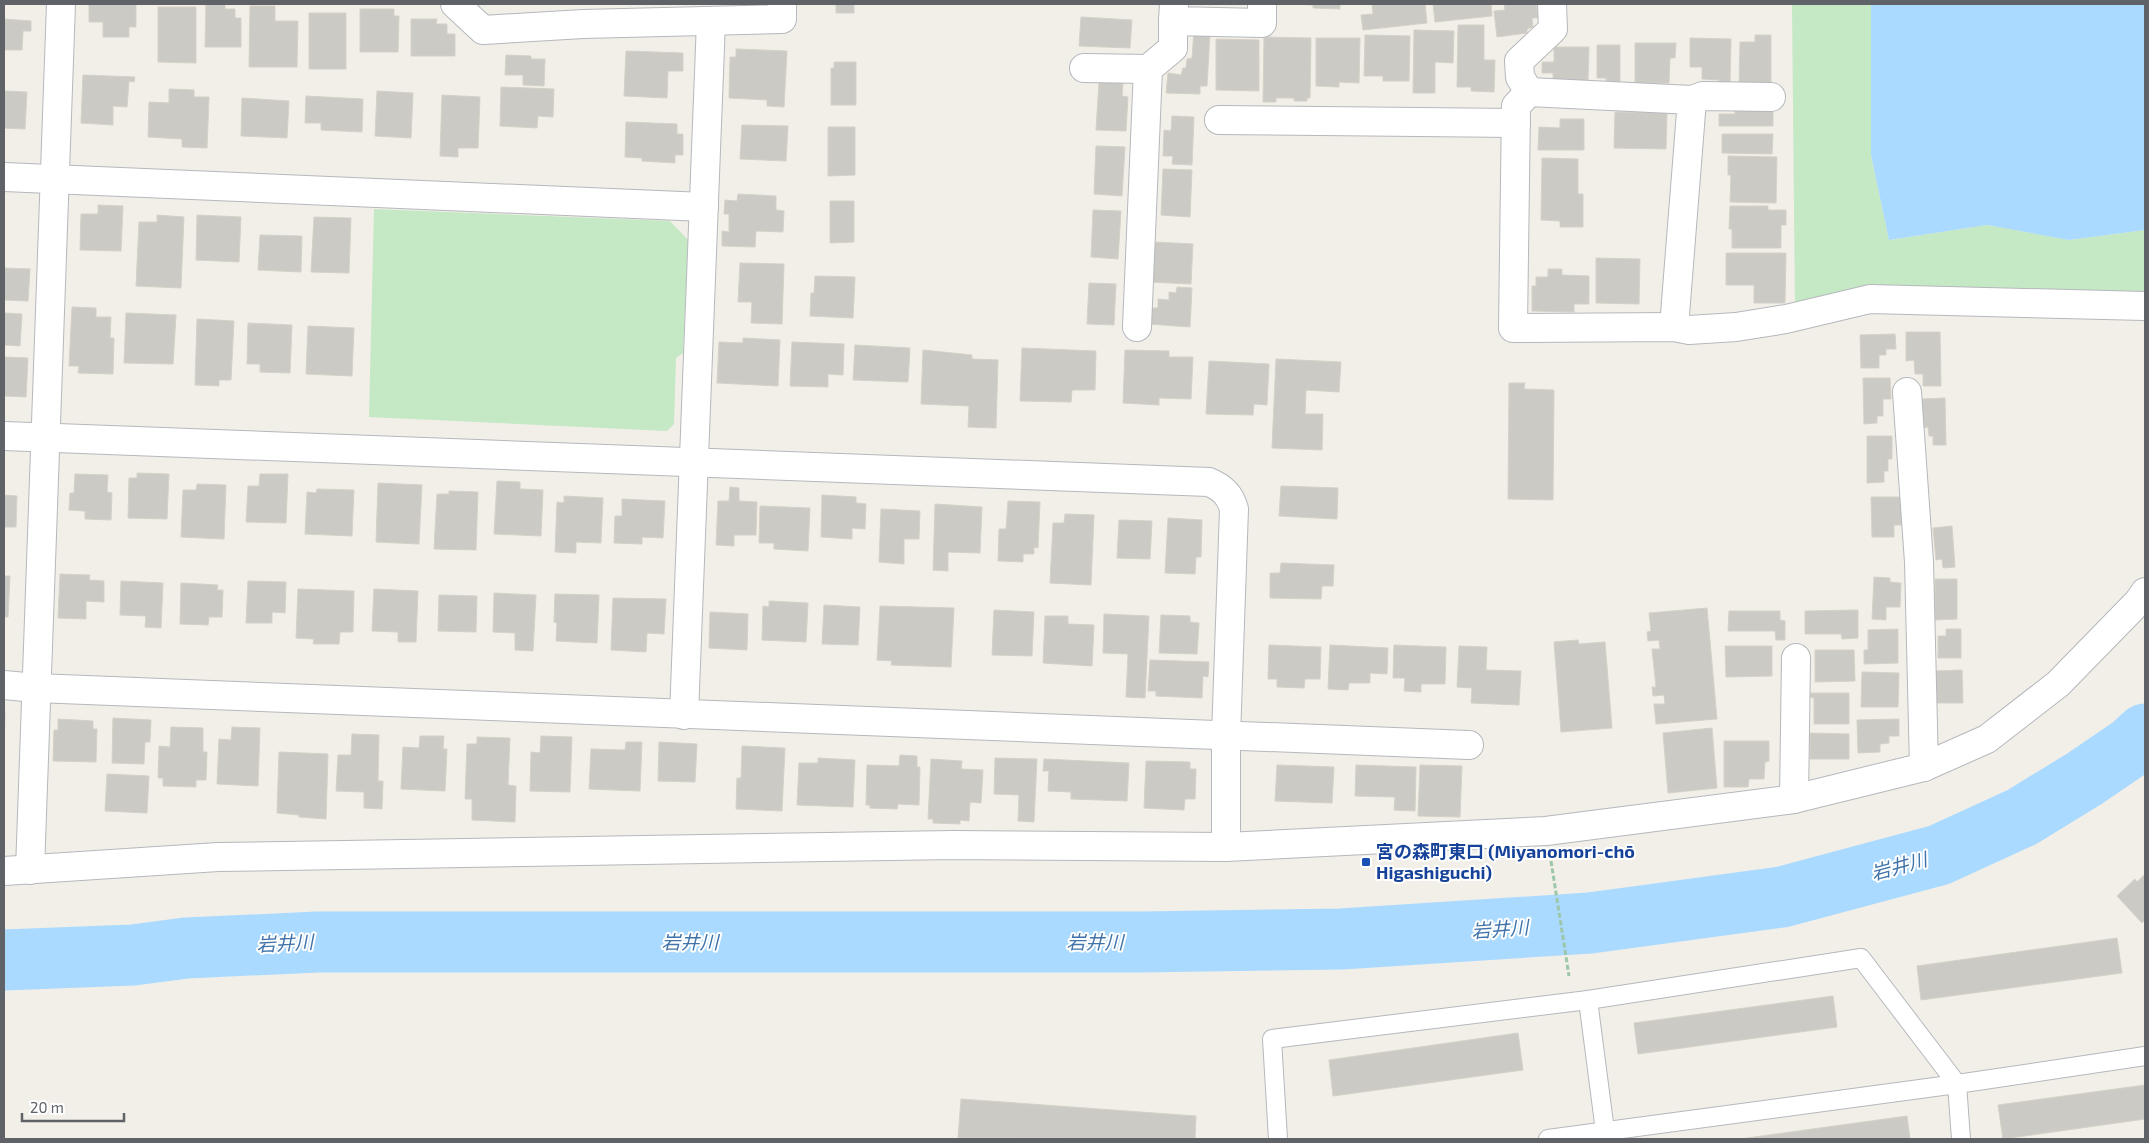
<svg xmlns="http://www.w3.org/2000/svg" width="2149" height="1143" viewBox="0 0 2149 1143" font-family="'Exo 2','Noto Sans JP',sans-serif">
<style>
.green{fill:#c5e8c5}
.water{fill:#aadaff}
.lines{fill:none;stroke-linecap:round;stroke-linejoin:round}
.river{stroke:#aadaff;stroke-width:61}
.building{fill:#cccac5;stroke:#d6d1c6}
.lane-casing{stroke:#b5b8bc;stroke-width:20}
.street-casing{stroke:#b5b8bc;stroke-width:30}
.path{stroke:#9cc7a9;stroke-width:3;stroke-dasharray:5 2.5;stroke-linecap:butt}
.lane{stroke:#fff;stroke-width:18}
.street{stroke:#fff;stroke-width:28}
.transit-dot{fill:#1a4fb4;stroke:#fff;stroke-width:2}
.labels{text-anchor:middle;stroke-width:4;stroke-linejoin:round;paint-order:stroke}
.transit-label{font-size:18px;font-weight:bold;fill:#164399;stroke:#fff;text-anchor:start}
.water-label{font-size:19px;font-style:italic;fill:#4174aa;stroke:#fff}
</style>
<rect width="100%" height="100%" fill="#f1efe8"/>
<!-- green -->
<g class="green">
<path d="M1792,4h79v151l18,85 98,-15 82,15 76,-10v68l-350,11z"/>
<path d="M374,209l296,12 18,19 -5,113 -7,5 -2,66 -7,7 -298,-14z"/>
</g>
<!-- water -->
<path class="water" d="M1871,4h274v226l-76,10 -82,-15 -98,15 -18,-85z"/>
<g class="lines">
<!-- river -->
<path class="river" d="M4,960l129,-5 53,-7 132,-6h823l200,-3 249,-16 192,-26 157,-42 83,-38 62,-38 47,-32 14,-13"/>
</g>
<!-- building -->
<g class="building">
<path d="M89,4h47v23h-7v10h-26v-15h-14z"/>
<path d="M206,4h19v5h10v9h6v29h-36z"/>
<rect x="836" y="4" width="18" height="9"/>
<path d="M1293,4h47v5l-27,-1v-3z"/>
<path d="M1372,4h53l2,19 -64,7 -2,-15 12,-1z"/>
<path d="M1433,4h58l1,12 -57,6z"/>
<path d="M1504,4h32l2,14h-6l1,9 -6,2v4l-30,4 -3,-26 11,-1z"/>
<path d="M250,6h25v15h23l-1,46h-48z"/>
<path d="M158,7h38v56l-38,-1z"/>
<path d="M360,9h34v7h5l-1,36h-38z"/>
<rect x="309" y="13" width="37" height="56"/>
<path d="M1081,17l51,3 -2,28 -51,-2z"/>
<path d="M4,19l27,2v10h-8l-1,19h-18z"/>
<path d="M411,19h26l-1,5h11v10h8v22h-44z"/>
<path d="M1458,25h26v35h11l-1,32 -23,-1v-4h-14z"/>
<path d="M1414,30l40,1 -1,32 -18,-1v31h-22z"/>
<path d="M1194,31l16,2 -3,53h-7v8l-34,-1 2,-20 13,2 2,-7h3l1,-9 5,-1z"/>
<path d="M1365,35l45,1 -1,45h-26v-5h-19z"/>
<path d="M1755,35h16v53l-32,-1 1,-45h15z"/>
<path d="M1264,37l47,1 -1,60h-3v3h-13v-3h-18v4h-13z"/>
<path d="M1316,38h44l-1,45 -20,-1v5l-23,-1z"/>
<path d="M1690,38l41,1 -1,45h-11v-4l-17,-1v-12h-12z"/>
<path d="M1216,39l43,1v51l-43,-1z"/>
<path d="M1635,43h41l-1,15h-5l-1,25h-34z"/>
<path d="M1597,45h23v37l-14,-1v-3h-9z"/>
<path d="M1554,47h35l-1,34 -35,-1v-7h-11v-11h12z"/>
<path d="M736,49l51,2 -3,56 -17,-1v-6l-38,-2 1,-41h6z"/>
<path d="M626,51l57,2v18h-15l-1,27 -43,-2z"/>
<path d="M506,55l25,1v3h14l-1,27 -21,-1v-10h-18z"/>
<path d="M834,62h22v43h-25v-37h3z"/>
<path d="M83,75l52,2 -1,5 -5,-1 -2,26 -14,-1v19l-32,-2z"/>
<path d="M1099,82l24,1 -1,13 6,1 -2,34 -30,-1z"/>
<path d="M501,87l53,2 -1,28 -15,-1 -1,12 -37,-2z"/>
<path d="M169,89l25,1v7h15l-2,51 -25,-1v-8l-34,-2 1,-35 20,1z"/>
<path d="M4,91l23,1 -2,37 -21,-1z"/>
<path d="M377,91l36,2 -2,45 -36,-2z"/>
<path d="M442,95l38,2 -2,51h-20v9l-18,-1z"/>
<path d="M306,96l57,3 -1,33 -41,-2v-7h-16z"/>
<path d="M242,98l47,3 -2,37 -46,-2z"/>
<path d="M1735,107l38,1v18h-54v-12h16z"/>
<path d="M1615,112l52,1 -1,36 -52,-1z"/>
<path d="M1172,116l22,1 -2,48 -20,-1 1,-8h-10l1,-26 7,1z"/>
<path d="M1560,119h24v31h-46l1,-23 21,1z"/>
<path d="M626,122l51,2v10h6v21h-8v8l-33,-2v-3l-17,-1z"/>
<path d="M742,125l46,1 -2,35 -46,-2z"/>
<path d="M828,127h27v48l-27,1z"/>
<path d="M1722,134h51l-1,20 -50,-1z"/>
<path d="M1096,146l29,1 -3,49 -28,-2z"/>
<path d="M1728,156l49,1 -1,46 -46,-1 1,-27h-3z"/>
<path d="M1542,158l36,1v35h5v33h-23v-6l-19,-1z"/>
<path d="M1163,169l29,1 -2,47 -29,-2z"/>
<path d="M738,194l38,2v14l8,1 -1,21 -27,-1 -1,16 -33,-1v-15l7,1v-18h-5l1,-14 12,1z"/>
<path d="M830,201h24v41l-24,1z"/>
<path d="M98,205l25,1 -2,45 -41,-1 1,-36h17z"/>
<path d="M1730,206h38v4h18v15h-5v23h-49v-19h-3z"/>
<path d="M1093,210l28,1 -3,48 -27,-2z"/>
<path d="M157,215l27,2 -3,71 -45,-2 3,-64h18z"/>
<path d="M197,215l44,2 -2,45 -43,-2z"/>
<path d="M314,217l37,1 -2,55 -38,-1z"/>
<path d="M260,235l42,1 -1,36 -43,-2z"/>
<path d="M1155,242l38,2 -2,40 -43,-2 1,-26h5z"/>
<path d="M1726,253h60l-1,50h-31v-18h-28z"/>
<path d="M1596,258l44,1 -1,45 -43,-1z"/>
<path d="M740,263l44,1 -2,60 -31,-1 1,-21h-14z"/>
<path d="M4,268l26,1 -2,32 -24,-1z"/>
<path d="M1548,269h14v6l27,1v28h-15v8l-42,-1v-25h4v-9h12z"/>
<path d="M815,276l40,1 -2,41 -43,-2 1,-23h3z"/>
<path d="M1089,283l27,1 -2,41 -27,-1z"/>
<path d="M1177,287l15,1 -2,39 -42,-3 1,-16h9v-9l11,1v-8l7,1z"/>
<path d="M72,307l24,1v9h15l-1,21h4l-1,36 -35,-1 1,-7h-10z"/>
<path d="M4,313l18,1 -2,32 -16,-1z"/>
<path d="M126,313l50,2 -3,49 -49,-1z"/>
<path d="M197,319l37,2 -3,59h-12v6l-24,-1z"/>
<path d="M248,323l44,2 -2,48 -30,-1v-8h-13z"/>
<path d="M308,326l46,2 -2,48 -46,-2z"/>
<path d="M1906,332h34l1,54h-18v-12h-8l-1,-14 -8,1z"/>
<path d="M1895,334l1,15h-10v6h-7v13h-18l-1,-33z"/>
<path d="M743,338l37,2 -2,46 -61,-3 2,-41 24,1z"/>
<path d="M792,342l52,2 -1,31 -15,-1v13l-38,-1z"/>
<path d="M855,345l55,3 -2,34 -55,-2z"/>
<path d="M1022,348l74,3 -1,39h-23l-1,12 -51,-1z"/>
<path d="M923,350l49,5v4l26,1 -2,68 -28,-1 1,-21 -48,-2z"/>
<path d="M1125,350l44,1v6h24l-2,42 -32,-1v7l-36,-2z"/>
<path d="M4,357l24,1 -2,39 -22,-1z"/>
<path d="M1276,359l65,3 -2,30 -33,-2 -1,24h18l-1,36 -50,-2z"/>
<path d="M1209,361l60,3 -2,41 -13,-1 -1,11 -47,-1z"/>
<path d="M1863,378h27l1,21h-8v17h-6v7l-13,1z"/>
<path d="M1509,383h16l-1,6 30,1 -1,110 -45,-1z"/>
<path d="M1945,398l1,47h-13v-9h-4l-1,-9 -6,1v-29z"/>
<path d="M1867,436h25v23h-4v12h-4v11l-17,1z"/>
<path d="M137,473l32,1 -2,45 -39,-1 1,-40h8z"/>
<path d="M75,474l33,1 -1,17 5,1 -1,27 -26,-1v-8l-16,-1 1,-17h4z"/>
<path d="M260,474h28l-2,49 -40,-1 2,-36h11z"/>
<path d="M497,481l23,1v7l23,1 -2,46 -47,-2z"/>
<path d="M378,483l44,2 -3,59 -43,-2z"/>
<path d="M197,484l29,1 -2,54 -43,-2 2,-47h13z"/>
<path d="M1281,486l57,2 -1,31 -58,-3z"/>
<path d="M730,487l9,1v13l18,1 -1,33h-22v11l-18,-1 2,-44h11z"/>
<path d="M317,489l37,1 -2,46 -47,-2 2,-42 9,1z"/>
<path d="M449,491l29,1 -2,58 -42,-1 3,-55h12z"/>
<path d="M4,495l13,1 -1,31h-12z"/>
<path d="M822,495l34,2v6l10,1 -1,25 -13,-1v11l-31,-2z"/>
<path d="M564,496l39,2 -2,45 -25,-1v11l-21,-1 2,-50 7,1z"/>
<path d="M1871,497h30l1,28h-8v12h-22z"/>
<path d="M622,499l43,2 -2,37 -21,-1v7l-28,-1 1,-27h7z"/>
<path d="M1008,501l32,1 -2,46 -4,-1v7h-11v8l-25,-1 1,-32h7z"/>
<path d="M935,504l47,3 -2,46 -32,-1v19l-15,-1z"/>
<path d="M760,506l50,2 -2,43 -34,-2v-6h-15z"/>
<path d="M881,509l39,2 -1,28h-15v25l-25,-2z"/>
<path d="M1065,514l29,1 -3,70 -41,-2 3,-60h11z"/>
<path d="M1168,518l34,2 -1,37h-5l-1,17 -30,-1z"/>
<path d="M1119,520l33,1 -2,38 -33,-1z"/>
<path d="M1952,526l3,41 -12,1 -1,-9 -6,1 -3,-32z"/>
<path d="M1281,563l53,2 -1,21h-11l-1,13 -51,-1v-25h10z"/>
<path d="M60,574l30,1 -1,5 15,1v21l-18,-1v18l-28,-1z"/>
<path d="M4,576h6l-2,41h-4z"/>
<path d="M1874,577l16,1v4l11,1 -1,24h-14v13l-14,-1z"/>
<path d="M1935,579h22v40l-22,1z"/>
<path d="M121,581l42,2 -2,45 -16,-1 1,-11 -26,-1z"/>
<path d="M248,581l38,1 -1,31 -13,-1v11h-26z"/>
<path d="M181,583l37,2 -1,5h6l-1,27h-13l-1,8 -28,-1z"/>
<path d="M298,589l56,2 -1,41h-13l-1,12h-26l1,-5 -18,-1z"/>
<path d="M374,589l44,2 -2,51h-18v-10l-26,-1z"/>
<path d="M494,593l42,2 -3,56 -18,-1v-17l-22,-1z"/>
<path d="M555,594l44,1 -2,48 -41,-2 1,-18 -3,-1z"/>
<path d="M439,595l38,1 -1,36 -38,-1z"/>
<path d="M613,598l53,1 -2,35 -17,-1 -1,19 -35,-2z"/>
<path d="M769,601l39,2 -2,39 -44,-2 1,-34 6,1z"/>
<path d="M824,605l36,2 -2,38 -36,-1z"/>
<path d="M880,606l74,2 -3,59 -60,-2 1,-4 -15,-1z"/>
<path d="M1707,608l10,111 -61,5 -2,-20h11l-1,-9 -11,1 -1,-9h4l-4,-38h8l-1,-9 -11,1 -1,-9 4,-1 -2,-18z"/>
<path d="M994,610l40,2 -2,44 -40,-1z"/>
<path d="M1858,610v28l-16,1 -1,-5h-36v-23z"/>
<path d="M1729,611h51v9l5,1v19h-9l-1,-9h-47z"/>
<path d="M710,612l38,2 -1,36 -38,-2z"/>
<path d="M1104,614l45,2 -4,82 -19,-1 2,-43 -25,-1z"/>
<path d="M1161,615l29,1v6l9,1 -2,31 -38,-1z"/>
<path d="M1045,616h23v8l26,1 -2,41 -49,-3z"/>
<path d="M1898,629v34l-34,1v-14h4v-20z"/>
<path d="M1946,629h15v29h-23v-22h8z"/>
<path d="M1578,640l1,4 26,-2 7,86 -51,4 -7,-90z"/>
<path d="M1269,645l52,2 -1,32h-15l-1,9 -27,-1v-8h-9z"/>
<path d="M1330,645l58,3 -1,26 -17,-1v10h-21l-1,7 -20,-1z"/>
<path d="M1394,645l52,2 -1,37h-24v8l-17,-1 1,-13h-12z"/>
<path d="M1459,646l28,1 -1,23 35,1 -2,34 -48,-2 1,-15 -15,-1z"/>
<path d="M1725,646h47v30l-46,1z"/>
<path d="M1815,650h39l1,31 -40,1z"/>
<path d="M1150,660l59,2 -1,15 -5,-1 -1,22 -46,-2v-5h-8z"/>
<path d="M1962,670l1,33h-27l-1,-32z"/>
<path d="M1862,672l37,1 -1,34h-37z"/>
<path d="M1807,693h42v31h-35v-26l-7,-2z"/>
<path d="M4,711h1l-1,38z"/>
<path d="M113,718l38,2 -1,22h-5l-1,22 -32,-1z"/>
<path d="M58,719l35,2v8h4l-1,33 -43,-1 1,-31h4z"/>
<path d="M1899,719v17h-10v7l-9,1v8l-22,1 -1,-33z"/>
<path d="M171,727l32,1v24h4l-1,28h-10v7l-33,-1v-8h-5l1,-32 11,1z"/>
<path d="M232,727l28,1 -2,58 -41,-2 2,-45 12,1z"/>
<path d="M1712,728l5,60 -49,5 -5,-60z"/>
<path d="M1810,733l39,1v25h-39z"/>
<path d="M352,734l27,1 -1,46h5l-1,28 -18,-1v-16l-28,-1 2,-36h13z"/>
<path d="M420,736h24l-1,13h4l-2,42 -44,-2 2,-42 16,1z"/>
<path d="M541,736l31,1 -2,55 -40,-1 1,-39 9,1z"/>
<path d="M477,737l33,1 -2,47 8,1 -1,36 -43,-2v-21h-7l2,-55h10z"/>
<path d="M1724,741h45v20l-4,1 -1,17h-15l-1,8h-24z"/>
<path d="M626,742h16l-2,49 -51,-2 2,-40 34,1z"/>
<path d="M659,742l38,2 -2,38 -37,-1z"/>
<path d="M742,746l43,2 -3,63 -46,-2 1,-31h4z"/>
<path d="M279,752l49,2 -2,65 -27,-2v-2l-22,-2z"/>
<path d="M900,755l17,1v11h3l-1,38 -21,-1 -1,5 -27,-1v-3h-4l1,-40 32,1z"/>
<path d="M818,758l37,2 -2,47 -56,-2 2,-42h19z"/>
<path d="M995,758l42,1 -3,63 -16,-1 1,-26 -25,-1z"/>
<path d="M931,759l31,2 -1,8 22,1 -2,33 -11,-1 -1,19 -9,-1v4l-27,-1v-4h-5z"/>
<path d="M1044,759l85,4 -2,38 -56,-2v-7l-23,-1 1,-20h-6z"/>
<path d="M1146,761l44,1v7h6l-1,30h-10l-1,11 -40,-2z"/>
<path d="M1277,765l57,2 -2,36 -57,-2z"/>
<path d="M1356,765l60,2 -1,44 -21,-1 1,-13 -40,-1z"/>
<path d="M1420,765l42,1 -2,51 -42,-1z"/>
<path d="M107,774l42,2 -2,37 -42,-2z"/>
<path d="M2145,874v46l-3,3 -25,-27 18,-17 2,3z"/>
<path d="M2117,938l5,35 -201,27 -4,-34z"/>
<path d="M1833,996l4,31 -199,27 -4,-31z"/>
<path d="M1518,1033l5,37 -190,26 -4,-36z"/>
<path d="M2145,1085v34l-142,20 -5,-34z"/>
<path d="M961,1099l235,17 -1,23 -237,-1z"/>
<path d="M1907,1116l3,23h-170z"/>
</g>
<g class="lines">
<!-- lane casing -->
<g class="lane-casing">
<g id="lane">
<path d="M1588,1000l17,131"/>
<path d="M1278,1139l-6,-100 316,-39 273,-42 96,126 4,55"/>
<path d="M1548,1139l409,-55 188,-28"/>
</g>
</g>
<!-- street casing -->
<g class="street-casing">
<g id="street">
<path d="M455,4l28,26 100,-6 199,-5v-15"/>
<path d="M1174,4l-1,17 89,2v-19"/>
<path d="M1084,68l64,1"/>
<path d="M1529,92l-13,14 -3,222 161,-1 15,3 47,-3 50,-8 84,-20 275,7"/>
<path d="M1529,92l163,8 -18,227"/>
<path d="M1529,92l-9,-15 -1,-16 34,-32 -1,-25"/>
<path d="M1692,100l11,-4 68,1"/>
<path d="M1219,120l297,3"/>
<path d="M4,177l700,30"/>
<path d="M1137,327l11,-258 25,-21v-27"/>
<path d="M1907,392l12,170 5,205"/>
<path d="M4,436l1205,46c14,6 21,13 25,27l-8,227v111"/>
<path d="M4,685l32,3 1433,57"/>
<path d="M684,715l27,-694"/>
<path d="M1794,799l2,-141"/>
<path d="M30,870l31,-866"/>
<path d="M4,871l214,-14 735,-12 273,2 320,-16 248,-32 130,-32 63,-28 71,-55 80,-82 7,-10"/>
</g>
</g>
<!-- path -->
<path class="path" d="M1551,861l18,115"/>
<!-- lane -->
<use href="#lane" class="lane"/>
<!-- street -->
<use href="#street" class="street"/>
</g>
<!-- markers -->
<rect class="transit-dot" x="1361" y="857" width="10" height="10" rx="2.5"/>
<g class="labels">
<!-- transit labels -->
<g class="transit-label">
<text x="1376" y="858">宮の森町東口 (Miyanomori-chō<tspan x="1376" dy="21">Higashiguchi)</tspan></text>
</g>
<!-- water labels -->
<g class="water-label">
<text transform="translate(1899 866) rotate(-15)" y="7">岩井川</text>
<text transform="translate(1500 929) rotate(-4)" y="7">岩井川</text>
<text x="690" y="949">岩井川</text>
<text x="1095" y="949">岩井川</text>
<text transform="translate(285 943) rotate(-3)" y="7">岩井川</text>
</g>
</g>
<!-- border -->
<rect width="2149" height="1143" fill="none" stroke="#5f6368" stroke-width="10"/>
<!-- scale -->
<path d="M22 1113v8h102v-8" fill="none" stroke="#5f6368" stroke-width="2.5"/>
<text x="30" y="1113" font-size="15" fill="#5f6368" stroke="#ffffff" stroke-width="4" paint-order="stroke">20 m</text>
</svg>
